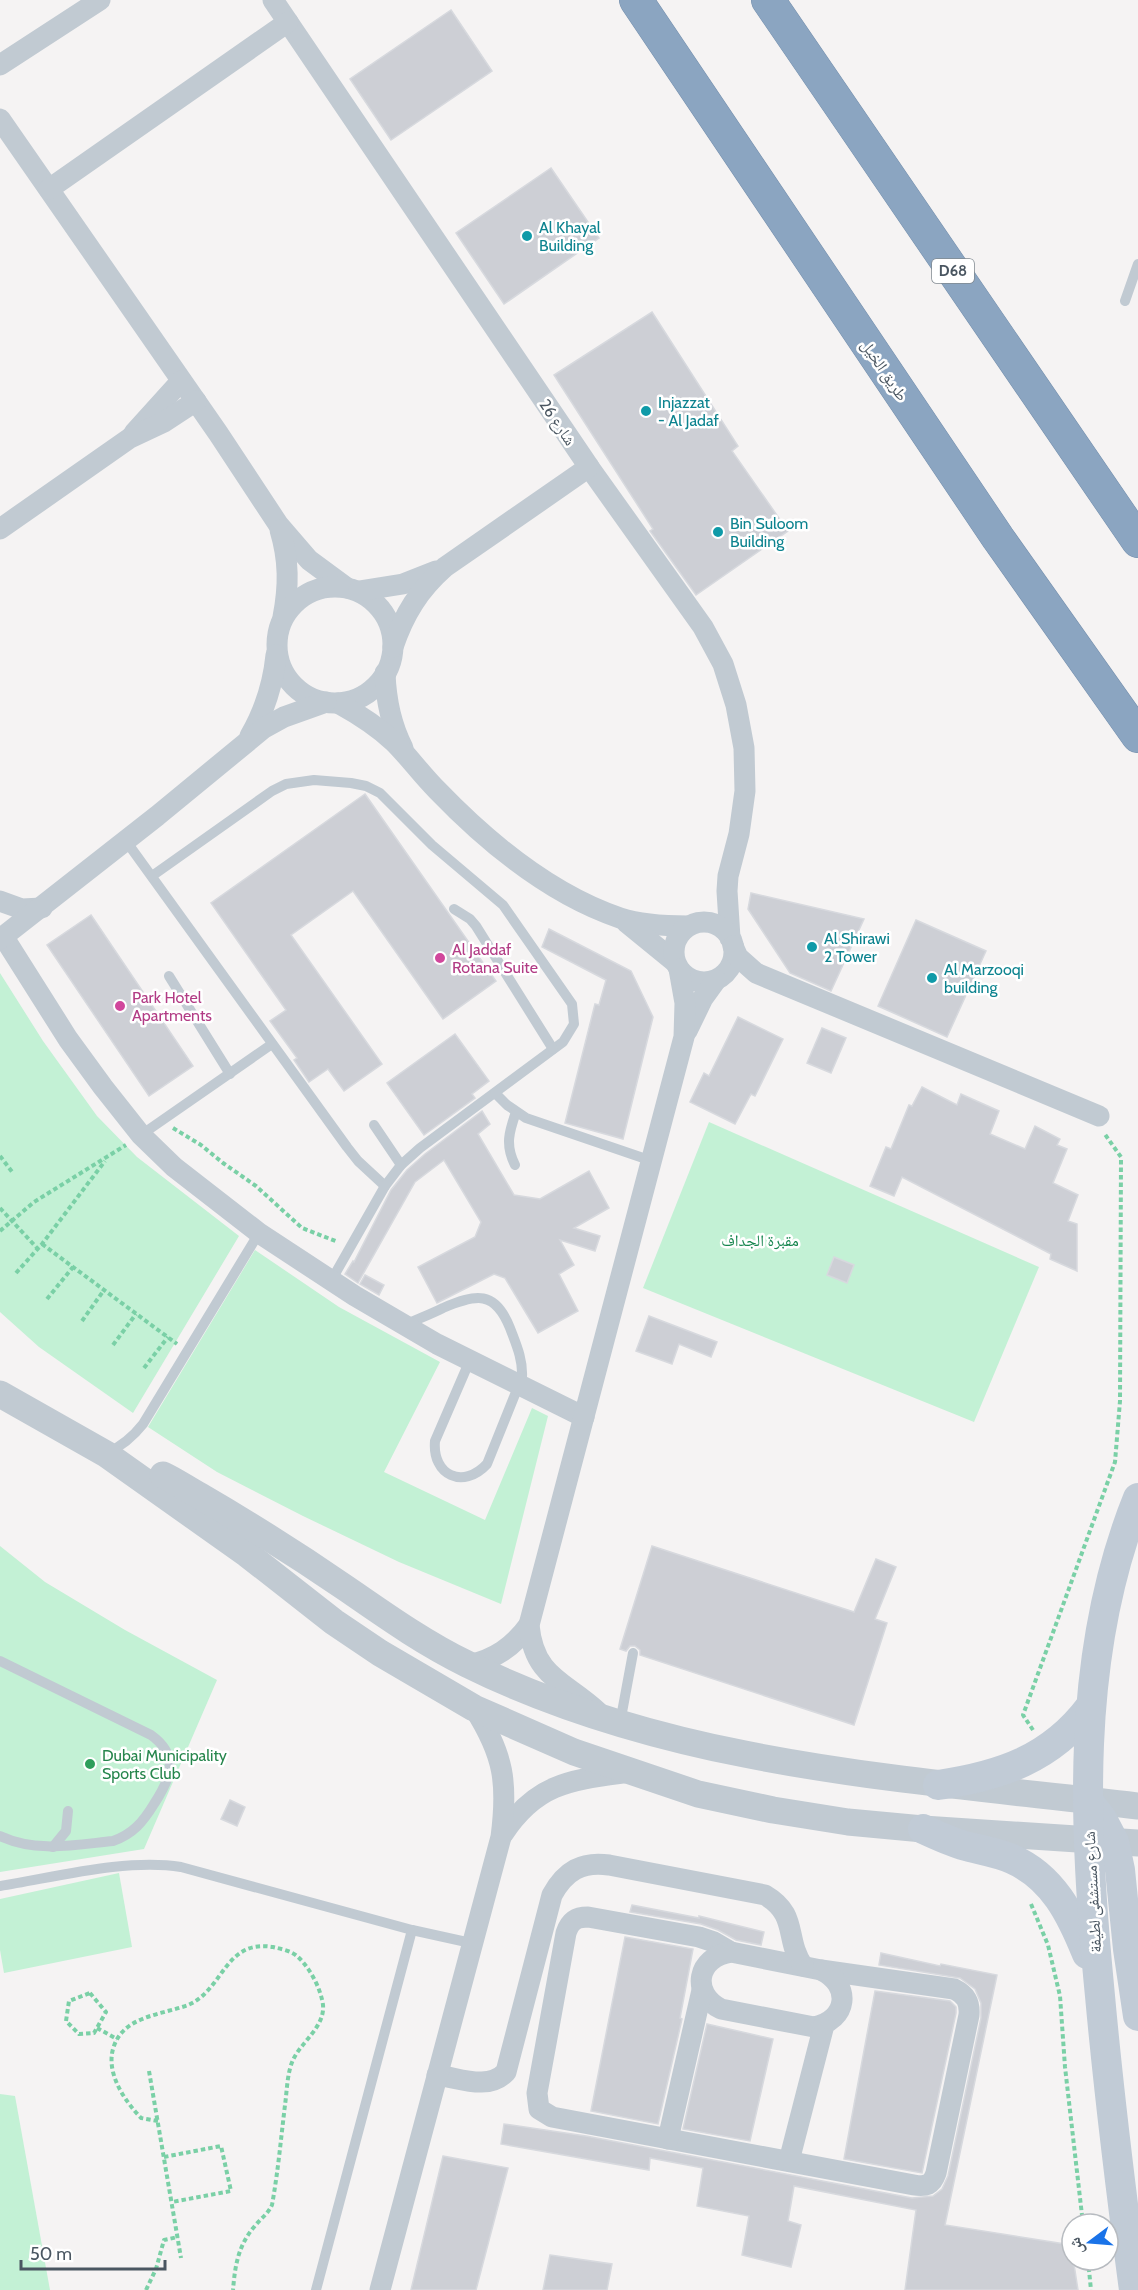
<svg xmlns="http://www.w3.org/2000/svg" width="1138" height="2290" viewBox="0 0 1138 2290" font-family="Cabin,'Noto Naskh Arabic',sans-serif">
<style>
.green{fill:#c3f1d5}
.building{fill:#cdcfd5;stroke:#d7d9de;stroke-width:1.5}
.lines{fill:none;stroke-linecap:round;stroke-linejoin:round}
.motorway-casing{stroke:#7690ad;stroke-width:34}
.path{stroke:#7ad0a6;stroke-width:4;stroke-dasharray:4.5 3;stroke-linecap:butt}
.service{stroke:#c1cad2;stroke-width:10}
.minor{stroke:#c1cad2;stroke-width:21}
.tertiary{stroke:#c1cad2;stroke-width:27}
.secondary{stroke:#c1cbd6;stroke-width:30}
.motorway{stroke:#8ba5c1;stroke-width:33}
.culture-dot{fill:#0f9aa8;stroke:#fff;stroke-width:2}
.hotel-dot{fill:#d1479c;stroke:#fff;stroke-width:2}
.leisure-dot{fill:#2e9e5b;stroke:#fff;stroke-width:2}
.labels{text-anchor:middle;stroke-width:5;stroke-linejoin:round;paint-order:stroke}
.shield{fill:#fff;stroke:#808990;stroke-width:1.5}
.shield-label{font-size:15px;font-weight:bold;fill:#4a5661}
.culture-label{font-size:16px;fill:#0d838f;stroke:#fff;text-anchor:start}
.street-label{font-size:16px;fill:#4a5661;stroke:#fff}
.hotel-label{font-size:16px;fill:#b23c85;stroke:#fff;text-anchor:start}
.park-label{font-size:16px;fill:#17864f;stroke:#fff}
.leisure-label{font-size:16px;fill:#27864d;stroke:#fff;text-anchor:start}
</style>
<rect width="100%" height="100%" fill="#f5f3f3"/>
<!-- green -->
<g class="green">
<path d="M0,973l43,68 54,75 40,41 102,79 -106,177 -94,-66 -39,-35z"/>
<path d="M709,1122l330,145 -65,155 -331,-134z"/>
<path d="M255,1250l84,57 101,55 -56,110 101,48 47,-112 16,8 -47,188 -102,-42 -96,-46 -86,-44 -69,-45z"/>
<path d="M0,1546l45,36 80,48 92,50 -73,169 -144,23z"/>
<path d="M119,1873l13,74 -128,26 -4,-23v-51z"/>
<path d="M0,2094l15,2 35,194h-50z"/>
</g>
<!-- building -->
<g class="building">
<path d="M451,10l41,61 -101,69 -41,-61z"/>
<path d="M551,168l48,70 -95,66 -48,-71z"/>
<path d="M652,312l86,134 -6,5 56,80 -92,64 -46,-64 3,-2 -99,-154z"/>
<path d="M365,794l131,187 -53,38 -90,-128 -62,44 91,129 -38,27 -16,-22 -19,13 -15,-22 3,-2 -27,-37 16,-11 -75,-107z"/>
<path d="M751,893l113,26 -33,72 -41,-18 -42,-64z"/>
<path d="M91,915l102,151 -44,30 -102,-151z"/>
<path d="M916,920l70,31 -39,86 -69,-31z"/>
<path d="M549,929l82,42 22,46 -30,122 -58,-16 30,-119 4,1 7,-25 -64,-33z"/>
<path d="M738,1017l45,22 -28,57 -4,-2 -16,30 -45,-22 14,-29 5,3z"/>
<path d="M822,1028l24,10 -15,35 -24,-10z"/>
<path d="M455,1034l34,47 -17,13 3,4 -51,37 -37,-52z"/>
<path d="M922,1087l35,18 4,-11 38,17 -9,23 35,15 10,-23 25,13 -3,6 10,4 -14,34 25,12 -10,26 9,3v47l-27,-12 1,-5 -149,-77 -8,19 -24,-10 16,-39 5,2 18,-44 3,1z"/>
<path d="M482,1111l8,13 -12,10 36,61 26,4 49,-28 20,37 -35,20 26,8 -5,15 -35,-11 14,25 -15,9 19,37 -40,22 -33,-55 -11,-4 -57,29 -19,-36 57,-30 6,-15 -37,-62 -29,22 -57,101 -13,-9 8,-13 1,1 37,-72 16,-20 18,-16z"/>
<path d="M834,1257l20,8 -7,18 -20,-8z"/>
<path d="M365,1275l19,10 -5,10 -19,-11z"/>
<path d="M649,1316l68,26 -6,15 -32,-13 -7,20 -36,-13z"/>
<path d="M652,1546l202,66 22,-53 20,8 -21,52 12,4 -33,102 -214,-70v-5l-5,-4h-5l-4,5 -6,-2z"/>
<path d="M230,1800l15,7 -8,19 -16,-7z"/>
<path d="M632,1905l67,13v-2l65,16 -3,13 -25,-5 -18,-10 -17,-6 -71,-12z"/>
<path d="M625,1937l68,12 -13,69 2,1 -24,105 -67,-13z"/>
<path d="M881,1953l59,13 1,-2 56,11 -52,250 126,20 7,45h-173l11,-80 -122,-24 -6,35 13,4 -10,42 -49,-12 7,-39 -52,-10 6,-38 -53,-10 -1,12 -148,-26 3,-20 82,12 326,62 21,-2 9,-7 6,-13 33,-158v-15l-6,-14 -15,-11 -81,-13z"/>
<path d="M875,1991l75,10 6,6v6l-34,160 -78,-14z"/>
<path d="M707,2024l66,15 -23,102 -67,-12z"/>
<path d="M443,2156l65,12 -32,122h-65z"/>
<path d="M550,2255l62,9 -5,26h-64z"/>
</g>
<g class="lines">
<!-- motorway casing -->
<g class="motorway-casing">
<g id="motorway">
<path d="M636,0l362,538 140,198"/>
<path d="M768,0l370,541"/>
</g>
</g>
<!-- path -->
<g class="path">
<path d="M173,1128l28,17 22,18 33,23 46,42 36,14"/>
<path d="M0,1156l13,17"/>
<path d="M0,1208l38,41"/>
<path d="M0,1231l34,-29 92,-57"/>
<path d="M42,1244l135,100"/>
<path d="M16,1273l26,-29 63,-83"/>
<path d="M47,1299l26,-32"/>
<path d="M82,1321l22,-31"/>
<path d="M113,1345l23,-31"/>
<path d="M144,1368l24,-31"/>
<path d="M1033,1730l-10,-15 92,-253 5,-61 1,-244 -17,-24"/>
<path d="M1031,1904l17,41 12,51 5,71 18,157"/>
<path d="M90,1993l16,19 -12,21 -15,1 -13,-13 3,-20z"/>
<path d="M97,2028l20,11"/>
<path d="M149,2071l32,187"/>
<path d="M158,2121l-17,-3c-16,-17 -35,-44 -28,-69 9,-33 48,-34 75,-44 36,-15 36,-66 85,-58 8,2 19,4 25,10 12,11 23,32 25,48 2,22 -22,37 -30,55 -6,13 -6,31 -8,45 -4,33 -7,67 -13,100 -4,9 -12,14 -18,22 -16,19 -19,39 -21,63"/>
<path d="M164,2157l57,-11 10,45 -59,11"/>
<path d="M1088,2260l3,30"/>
<path d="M146,2290l10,-21 8,-29 14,-3"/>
</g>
<!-- service -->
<g class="service">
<path d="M1125,301l13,-37"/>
<path d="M126,841l221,306 11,14 27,25"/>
<path d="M152,876l120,-85 14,-7 28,-4 37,3 15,3 14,7 52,52 71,60 69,99 2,20 -11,18 -143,106 -19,17 -16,21 -54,95"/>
<path d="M454,909l16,10 6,7 77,123"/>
<path d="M169,976l61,98"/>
<path d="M495,1093l12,12 19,13 126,43"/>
<path d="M374,1125l27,40"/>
<path d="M141,1135l131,-91"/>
<path d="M515,1165c-10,-20 -6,-33 1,-53"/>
<path d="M405,1325c13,-6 26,-11 38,-17 33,-14 52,-18 67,20 6,16 13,31 12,49l-35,87c-24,26 -55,11 -52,-23l35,-81"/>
<path d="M107,1453c15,-7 25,-15 36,-29l116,-191"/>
<path d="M0,1661l151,74c29,21 20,43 3,69 -11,18 -21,30 -41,37 -39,4 -76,12 -113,-5"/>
<path d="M620,1723l13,-70"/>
<path d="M53,1847l13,-16 2,-20"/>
<path d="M0,1886c56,-9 127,-28 181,-19l231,63 59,13"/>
<path d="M316,2290l96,-360"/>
</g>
<!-- minor -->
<g class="minor">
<path d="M273,0l316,467 114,160 20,37 13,41 8,43 1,43 -6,43 -11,42 -1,15 3,47"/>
<path d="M0,65l100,-65"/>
<path d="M0,119l218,314 60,91 31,36 38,28"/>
<path d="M49,189l239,-167"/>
<path d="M134,433l47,-52"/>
<path d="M0,529l130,-91 34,-16 32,-21"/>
<path d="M280,530c9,30 9,56 3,87"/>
<circle cx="335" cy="645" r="58"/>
<path d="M359,591l44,-7 33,-13"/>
<path d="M393,647c11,-33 26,-57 52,-80l144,-100"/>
<path d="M385,673c1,27 6,52 18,75"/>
<path d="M338,703c20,11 39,23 56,39 15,15 28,33 43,48 51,53 112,104 183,128 21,7 45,8 68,8"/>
<path d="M250,736c15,-26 23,-51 26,-81"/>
<path d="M0,901l22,8 20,-1"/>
<path d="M626,922l49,40"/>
<circle cx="704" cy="952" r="30"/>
<path d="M3,936l65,103 35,48 38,48 33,32 85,66 96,63 82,48 147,73"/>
<path d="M0,939l157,-123 107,-88 20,-11 42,-15"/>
<path d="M733,946l5,11 18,16 343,143"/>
<path d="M687,1031l16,-33 13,-18"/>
<path d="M469,1665c26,-6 44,-18 60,-40"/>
<path d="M598,1712c-33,-31 -64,-34 -69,-87l155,-588 1,-34 -6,-34"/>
<path d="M503,1834c34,-52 69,-54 127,-62"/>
<path d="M731,1952l-17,-10 -15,-5 -111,-20c-12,0 -18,4 -22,16l-29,160 2,16 13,8 362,68c12,2 18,0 22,-12l33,-158c1,-13 -3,-20 -15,-26l-133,-19"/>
<path d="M731,1952l90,18c31,15 27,50 -7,57l-93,-18c-31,-16 -24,-52 10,-57z"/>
<path d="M437,2075c23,3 51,16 69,-3l46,-177c13,-24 30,-34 57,-30l156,30c34,20 19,43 38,71"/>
<path d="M668,2139l34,-149"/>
<path d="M789,2161l35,-136"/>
<path d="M380,2290l121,-453c7,-54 3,-82 -27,-129"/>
</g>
<!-- tertiary -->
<g class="tertiary">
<path d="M0,1394l106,60 141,100 87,68 46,31 94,55 100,44 124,42 75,16 75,12 75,7 215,14"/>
<path d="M163,1475c13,6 24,14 37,21 50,29 99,60 147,93 39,27 77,54 120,75 208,103 445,115 671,142"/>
</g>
<!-- secondary -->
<g class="secondary">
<path d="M938,1785c62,-9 113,-26 152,-78"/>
<path d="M1088,1801l14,18 12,23 6,28 8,79 10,67"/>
<path d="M923,1829c13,6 26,12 39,16 17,5 34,7 50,14 41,18 59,55 75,95"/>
<path d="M1134,2290c-13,-98 -25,-195 -34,-294 -16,-166 -26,-340 38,-498"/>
</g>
<!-- motorway -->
<use href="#motorway" class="motorway"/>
</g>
<!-- markers -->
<g class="culture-dot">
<circle cx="527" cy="236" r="6"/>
<circle cx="646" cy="411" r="6"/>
<circle cx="718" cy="532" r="6"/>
<circle cx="812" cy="947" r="6"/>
<circle cx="932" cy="978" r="6"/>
</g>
<g class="hotel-dot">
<circle cx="440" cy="958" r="6"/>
<circle cx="120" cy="1006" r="6"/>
</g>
<circle class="leisure-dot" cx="90" cy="1764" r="6"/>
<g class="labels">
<!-- shield labels -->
<rect class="shield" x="932" y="259" width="42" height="24" rx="4.5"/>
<g class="shield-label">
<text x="953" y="276">D68</text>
</g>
<!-- culture labels -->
<g class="culture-label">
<text x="539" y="233">Al Khayal<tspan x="539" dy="18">Building</tspan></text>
<text x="658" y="408">Injazzat<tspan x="658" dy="18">- Al Jadaf</tspan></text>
<text x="730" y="529">Bin Suloom<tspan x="730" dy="18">Building</tspan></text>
<text x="824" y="944">Al Shirawi<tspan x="824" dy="18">2 Tower</tspan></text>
<text x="944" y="975">Al Marzooqi<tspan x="944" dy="18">building</tspan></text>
</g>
<!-- street labels -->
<g class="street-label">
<text transform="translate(885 370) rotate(56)" y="6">طريق الخيل</text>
<text transform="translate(558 422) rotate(56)" y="6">شارع 26</text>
<text transform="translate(1092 1892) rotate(-93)" y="6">شارع مستشفى لطيفة</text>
</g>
<!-- hotel labels -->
<g class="hotel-label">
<text x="452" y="955">Al Jaddaf<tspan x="452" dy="18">Rotana Suite</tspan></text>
<text x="132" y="1003">Park Hotel<tspan x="132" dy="18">Apartments</tspan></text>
</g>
<!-- park labels -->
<g class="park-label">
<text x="760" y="1246">مقبرة الجداف</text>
</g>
<!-- leisure labels -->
<g class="leisure-label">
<text x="102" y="1761">Dubai Municipality<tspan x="102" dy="18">Sports Club</tspan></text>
</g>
</g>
<!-- north arrow -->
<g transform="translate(1090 2242) rotate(254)"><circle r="28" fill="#ffffff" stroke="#b7bbc0" stroke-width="1.5"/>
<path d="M0-4.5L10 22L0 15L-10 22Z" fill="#1a73e8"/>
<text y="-9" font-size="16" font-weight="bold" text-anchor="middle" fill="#4a5661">ش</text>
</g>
<!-- scale -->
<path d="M21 2260v9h144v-9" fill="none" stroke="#4a5661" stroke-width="3"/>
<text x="30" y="2260" font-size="18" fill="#4a5661" stroke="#ffffff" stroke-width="4.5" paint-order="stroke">50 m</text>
</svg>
